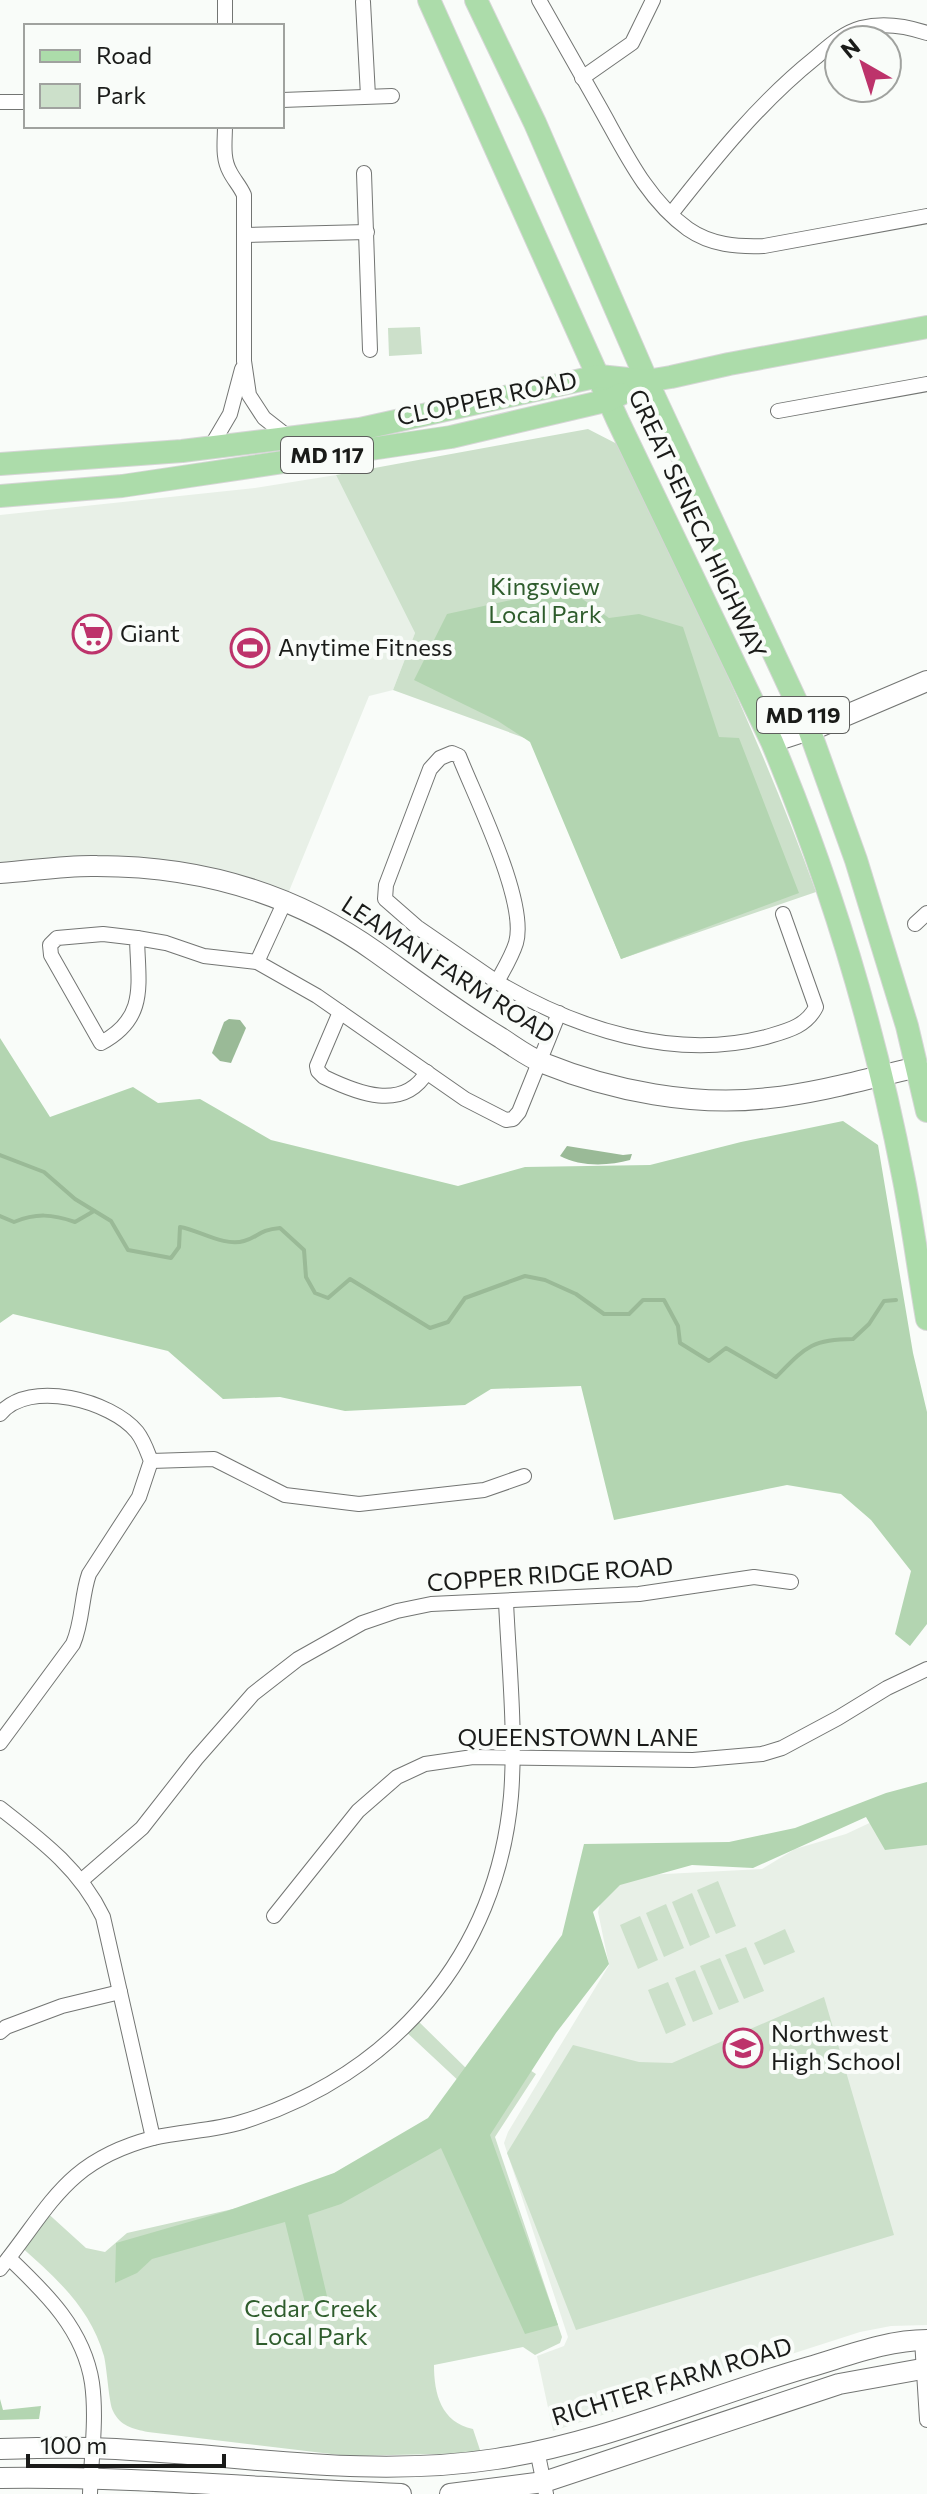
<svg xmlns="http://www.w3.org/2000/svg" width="927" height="2494" viewBox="0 0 927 2494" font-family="Commissioner,sans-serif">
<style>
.built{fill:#e8f0e7}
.green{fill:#cce0ca}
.forest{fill:#b3d5b1}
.water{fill:#9aba97}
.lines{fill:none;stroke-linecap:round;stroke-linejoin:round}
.stream{stroke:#9aba97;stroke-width:4}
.street-casing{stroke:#737573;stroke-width:16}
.secondary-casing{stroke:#737573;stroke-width:22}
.primary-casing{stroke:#d6d6d6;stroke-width:24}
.street{stroke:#fff;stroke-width:14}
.secondary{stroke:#fff;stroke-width:20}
.primary{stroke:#acdcaa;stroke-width:22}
.labels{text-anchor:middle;stroke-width:8;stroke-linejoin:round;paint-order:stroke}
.shield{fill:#f9fcf9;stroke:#5d5e5c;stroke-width:2}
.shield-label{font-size:22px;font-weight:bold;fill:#1a1b19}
.street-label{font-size:24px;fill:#1a1b19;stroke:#f9fcf9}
.park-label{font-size:24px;fill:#2e5c2c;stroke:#f9fcf9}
.poi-label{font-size:24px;fill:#1a1b19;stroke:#f9fcf9;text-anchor:start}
</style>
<rect width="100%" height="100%" fill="#f9fcf9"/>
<!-- built -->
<g class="built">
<path d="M336,475l79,158 -22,57 -24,6 -84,205 -65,-23 -220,-5v-358l255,-27z"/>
<path d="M927,1796v529l-36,1 -31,6 -307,99 -16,-75 27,-10 4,-9 -64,-194 4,-11 101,-167 -11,-53 9,-35 155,-8 33,-20 51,-15z"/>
</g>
<!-- green -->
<g class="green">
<path d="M420,327l2,27 -33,2 -1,-28z"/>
<path d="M588,429l33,17c69,148 140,293 195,446l-195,67 -88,-218 -140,-51 22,-57 -79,-158z"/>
<path d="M718,1881l18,45 -20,8 -19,-44z"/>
<path d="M692,1893l18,44 -20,9 -18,-44z"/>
<path d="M666,1904l18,44 -20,9 -18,-44z"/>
<path d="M640,1916l18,44 -20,9 -18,-44z"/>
<path d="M785,1929l10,23 -31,13 -10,-22z"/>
<path d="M746,1947l18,44 -20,8 -19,-44z"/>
<path d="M720,1958l19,44 -20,8 -19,-44z"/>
<path d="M695,1970l18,44 -20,8 -18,-44z"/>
<path d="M668,1982l18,43 -20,9 -18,-44z"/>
<path d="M824,1997l70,238 -318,95 -69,-177 66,-108 66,17 33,1z"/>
<path d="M414,2017l59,58 20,-29 43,28 -41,63 67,200 -2,6 -25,12 -12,-8 -89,18c0,29 7,57 39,64l8,24 -133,3 -200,-24c-15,-3 -28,-6 -35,-21 -4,-7 -6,-42 -9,-55 -14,-49 -49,-79 -86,-112l25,-35 43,39 19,4 22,-19 141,-32 67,-28 90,-51 37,-38 -59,-55z"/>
</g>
<!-- forest -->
<g class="forest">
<path d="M567,588l42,30 30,-4 44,13 36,110 20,1 60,155 -178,66 -91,-217 -32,-21 -84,-41 33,-66z"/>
<path d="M0,1038l50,79 83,-30 25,16 42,-4 71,41 187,46 67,-19 125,-2 91,-23 102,-21 35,24 35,208 14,59v212l-17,22 -15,-12 16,-63 -40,-51 -30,-26 -54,-9 -173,35 -33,-134 -90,3 -26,16 -120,6 -65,-14 -57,2 -55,-48 -155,-37 -13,9z"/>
<path d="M927,1782v63l-42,5 -19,-33 -113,51 -61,-3 -72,20 -27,27 16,52 -53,69 -66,102 68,190 -33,9 -84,-186 -100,56 -33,11 22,94 -22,6 -23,-93 -133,37 -15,14 -22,10 1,-40 111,-32 107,-38 94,-55 134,-183 22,-91 145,-2 66,-14 91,-35z"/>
<path d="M0,2399l3,11 38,-4 -2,13 -39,1z"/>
</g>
<!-- water -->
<g class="water">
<path d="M229,1019l11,1 6,8 -15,35 -11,-2 -8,-8 12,-31z"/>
<path d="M567,1146l56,9 9,-1 -2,6c-21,6 -50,7 -70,-4z"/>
</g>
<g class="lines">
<!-- stream -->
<g class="stream">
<path d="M0,1155l44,17 31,27 36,22 17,29 43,8 8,-11 1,-20c19,3 44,20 64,14 15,-4 14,-11 36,-13l24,22 2,27 9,16 13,5 22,-19 80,49 18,-6 17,-24 60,-22 20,4 31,14 28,20h25l14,-14h21l14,26 2,17 29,18 17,-13 50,29c29,-29 35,-38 77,-38l16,-15 15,-23 12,-1"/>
<path d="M0,1216l14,6c22,-9 38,-8 61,0l19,-11"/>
</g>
<!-- street casing -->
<g class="street-casing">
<g id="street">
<path d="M539,0c20,36 40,71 60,106 25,44 47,93 89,123 23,16 49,18 76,17l163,-30"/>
<path d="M363,2l5,94"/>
<path d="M225,26v-26"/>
<path d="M582,78l50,-35 21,-43"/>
<path d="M282,100l110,-4"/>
<path d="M0,102h26"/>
<path d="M225,126c0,15 -3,32 5,46 4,8 10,14 14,23v166l5,34 15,23 23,18"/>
<path d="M364,173l6,177"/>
<path d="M671,214c44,-56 88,-111 144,-156 14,-12 28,-25 46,-30 23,-6 45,-2 66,5"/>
<path d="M244,235l123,-3"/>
<path d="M778,411l149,-27"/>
<path d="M210,448l20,-34 12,-45"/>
<path d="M452,753l7,3c16,41 69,146 57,187 -4,13 -12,26 -19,39l-80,-55 -32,-28 1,-14 44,-116 10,-11z"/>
<path d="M915,924l12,-11"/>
<path d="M103,934l34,4c1,46 11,80 -36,105l-50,-88 -1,-10 7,-7z"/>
<path d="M137,938l29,5 38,13 53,6 60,34 148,103 41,21 7,-1 6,-7 40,-99"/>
<path d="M257,962l28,-61"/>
<path d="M497,982c79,47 177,79 269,55 20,-6 40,-10 50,-30l-33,-93"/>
<path d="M340,1012l-23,54 1,5 6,6c33,16 79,35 103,-5"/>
<path d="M0,1414c29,-36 112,-13 137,18 7,9 10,19 14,29l-12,36 -50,77c-8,23 -6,47 -16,70l-73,99"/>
<path d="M151,1461l63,-2 71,36 74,9 125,-14 40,-14"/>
<path d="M0,1808c41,32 80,61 103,109l50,221"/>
<path d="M82,1880l60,-52 54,-69 57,-65 45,-35 64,-36 35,-12 34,-7 208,-10 115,-17 37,5"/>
<path d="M274,1916l84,-105 39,-34 28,-13 48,-7 220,3 69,-6 20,-6 56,-30 49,-30 40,-19"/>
<path d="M0,2032l6,-5 56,-21 58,-14"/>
<path d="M9,2258c37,35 75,72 83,125 5,36 -1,75 -2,111"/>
<path d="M0,2269c51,-63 65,-108 153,-131 29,-7 60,-7 89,-16 151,-47 255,-167 269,-326 5,-64 -2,-130 -5,-194"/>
<path d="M922,2340l5,80"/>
<path d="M537,2450l9,44"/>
</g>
</g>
<!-- secondary casing -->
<g class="secondary-casing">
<g id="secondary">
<path d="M772,742l49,-16 106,-45"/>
<path d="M0,873c32,-2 65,-8 97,-7 102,0 195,26 279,86 42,30 82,60 125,86 14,9 27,19 42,25 69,28 152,44 226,35 50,-5 100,-20 149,-31"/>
<path d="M0,2449c30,-1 61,-2 91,-1 135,4 269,32 405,11 107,-16 209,-62 313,-92 38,-11 78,-27 118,-27"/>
<path d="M0,2478c134,-2 267,11 401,16"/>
<path d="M450,2494l94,-12 295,-98 88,-16"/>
</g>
</g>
<!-- primary casing -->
<g class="primary-casing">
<g id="primary">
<path d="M429,0l189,421 154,321c59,141 103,288 132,438 9,46 15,93 23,139"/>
<path d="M476,0l59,123 112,258 162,348 47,131 51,166 20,85"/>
<path d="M0,464l182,-13 178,-22 239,-53 48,5 24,-4 58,-13 198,-37"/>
<path d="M0,496l122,-10 329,-49 158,-37 12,-6"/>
</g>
</g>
<!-- street -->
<use href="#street" class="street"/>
<!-- secondary -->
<use href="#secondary" class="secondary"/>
<!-- primary -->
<use href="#primary" class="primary"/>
</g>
<!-- icons -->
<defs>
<g id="supermarket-ring" transform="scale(2)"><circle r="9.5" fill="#f9fcf9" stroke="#bd336b" stroke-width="1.5"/><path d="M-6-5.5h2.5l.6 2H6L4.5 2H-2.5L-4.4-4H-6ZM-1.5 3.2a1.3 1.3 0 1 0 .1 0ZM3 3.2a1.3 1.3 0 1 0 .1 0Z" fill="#bd336b"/></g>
<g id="stadium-ring" transform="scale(2)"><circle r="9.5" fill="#f9fcf9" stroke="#bd336b" stroke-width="1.5"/><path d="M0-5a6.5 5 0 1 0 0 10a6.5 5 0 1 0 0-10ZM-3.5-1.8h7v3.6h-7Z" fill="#bd336b"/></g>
<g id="school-ring" transform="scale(2)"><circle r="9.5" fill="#f9fcf9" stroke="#bd336b" stroke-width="1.5"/><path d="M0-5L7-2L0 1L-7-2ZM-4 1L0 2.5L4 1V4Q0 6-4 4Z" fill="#bd336b"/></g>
</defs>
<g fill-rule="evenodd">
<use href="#supermarket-ring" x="92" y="634"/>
<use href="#stadium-ring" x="250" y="648"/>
<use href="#school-ring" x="743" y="2048"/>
</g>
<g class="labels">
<!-- shield labels -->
<g class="shield">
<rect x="281" y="437" width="92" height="36" rx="6"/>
<rect x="757" y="697" width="92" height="36" rx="6"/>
</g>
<g class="shield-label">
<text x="327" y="463">MD 117</text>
<text x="803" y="723">MD 119</text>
</g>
<!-- street labels -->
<g class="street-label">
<text transform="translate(487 399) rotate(-12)" y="8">CLOPPER ROAD</text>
<text transform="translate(697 524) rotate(65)" y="8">GREAT SENECA HIGHWAY</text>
<text transform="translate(448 970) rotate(33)" y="8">LEAMAN FARM ROAD</text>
<text transform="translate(550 1575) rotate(-4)" y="8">COPPER RIDGE ROAD</text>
<text x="578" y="1746">QUEENSTOWN LANE</text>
<text transform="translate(672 2382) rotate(-17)" y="8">RICHTER FARM ROAD</text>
</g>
<!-- park labels -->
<g class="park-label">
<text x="545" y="595">Kingsview<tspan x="545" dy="28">Local Park</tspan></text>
<text x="311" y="2317">Cedar Creek<tspan x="311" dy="28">Local Park</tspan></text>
</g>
<!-- poi labels -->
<g class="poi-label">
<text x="120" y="642">Giant</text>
<text x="278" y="656">Anytime Fitness</text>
<text x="771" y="2042">Northwest<tspan x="771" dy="28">High School</tspan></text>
</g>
</g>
<!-- legend -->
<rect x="24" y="24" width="260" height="104" fill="#f9fcf9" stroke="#a0a29f" stroke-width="2"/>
<rect x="40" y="50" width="40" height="12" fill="#acdcaa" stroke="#a0a29f" stroke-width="2"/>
<text x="96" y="64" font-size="24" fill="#1a1b19">Road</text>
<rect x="40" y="84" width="40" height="24" fill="#cce0ca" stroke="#a0a29f" stroke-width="2"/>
<text x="96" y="104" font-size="24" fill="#1a1b19">Park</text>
<!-- north arrow -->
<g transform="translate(863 64) rotate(321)"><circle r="38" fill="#f9fcf9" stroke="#a0a29f" stroke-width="2"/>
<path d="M0-6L14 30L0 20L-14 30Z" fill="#bd336b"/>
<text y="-12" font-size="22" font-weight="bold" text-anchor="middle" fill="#1a1b19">N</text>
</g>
<!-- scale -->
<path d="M28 2454v12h196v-12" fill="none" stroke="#1a1b19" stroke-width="4"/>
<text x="40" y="2454" font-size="24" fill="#1a1b19" stroke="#f9fcf9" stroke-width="6" paint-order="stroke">100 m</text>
</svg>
